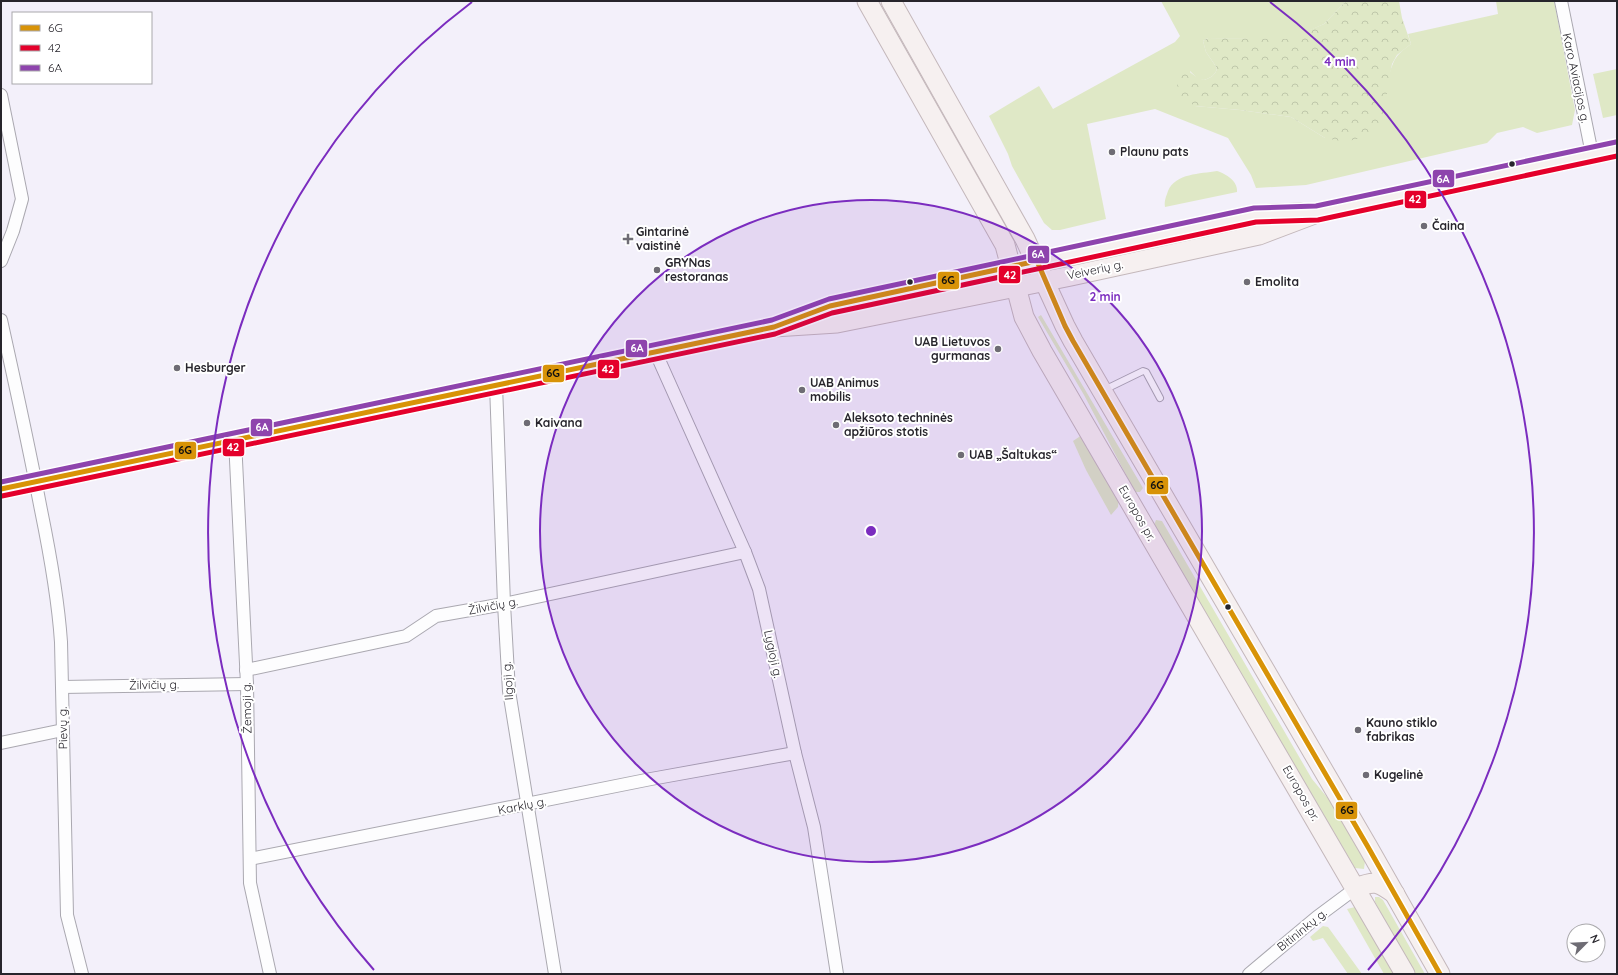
<svg xmlns="http://www.w3.org/2000/svg" width="1618" height="975" viewBox="0 0 1618 975" font-family="Quicksand,sans-serif">
<style>
.grass{fill:#dfe8c6}
.forest{fill:url(#forest-crowns)}
.lines{fill:none;stroke-linecap:round;stroke-linejoin:round}
.service-casing{stroke:#aaa8b0;stroke-width:8}
.minor-casing{stroke:#aaa8b0;stroke-width:14}
.primary-casing{stroke:#c4b8bb;stroke-width:21}
.service{stroke:#fdfdfe;stroke-width:6}
.minor{stroke:#fdfdfe;stroke-width:12}
.primary{stroke:#f6f0f0;stroke-width:19}
.bus-1-casing{stroke:#fff;stroke-width:8}
.bus-2-casing{stroke:#fff;stroke-width:8}
.bus-3-casing{stroke:#fff;stroke-width:8}
.bus-1{stroke:#d89307;stroke-width:5}
.bus-2{stroke:#e4002b;stroke-width:5}
.bus-3{stroke:#8e44ad;stroke-width:5}
.ring{fill:none;stroke:#7b2cbf;stroke-width:2}
.poi-dot{fill:#6e6c74;stroke:#fff;stroke-width:1.5}
.bus-dot{fill:#27252c;stroke:#fff;stroke-width:1.5}
.labels{text-anchor:middle;stroke-width:4;stroke-linejoin:round;paint-order:stroke}
.street-label{font-size:12px;fill:#27252c;stroke:#fff}
.poi-label{font-size:12px;font-weight:bold;fill:#27252c;stroke:#fff;text-anchor:start}
.centre{fill:#7b2cbf;stroke:#fff;stroke-width:2}
.ring-label{font-size:12px;text-anchor:middle;font-weight:bold;fill:#7b2cbf;stroke:#fff;stroke-width:4;stroke-linejoin:round;paint-order:stroke}
.line-badge{stroke:#fff;stroke-width:1.5}
.badge-label{font-size:11px;text-anchor:middle;font-weight:bold;fill:#fff}
.pale-badge-label{font-size:11px;text-anchor:middle;font-weight:bold;fill:#111}
</style>
<defs>
<pattern id="forest-crowns" width="20" height="18" patternUnits="userSpaceOnUse"><rect width="20" height="18" fill="#dfe8c6"/><path d="M2 6a3 3 0 1 1 6 0M12 15a3 3 0 1 1 6 0" fill="none" stroke="#bfc7aa"/></pattern>
</defs>
<rect width="100%" height="100%" fill="#f3f0fa"/>
<!-- grass -->
<g class="grass">
<path d="M1161,1h185l-22,23 -36,16 -80,-2 -5,3 3,11 11,16c-1,7 -7,10 -13,12l-6,-1 -8,-8 5,35 45,4 51,7 34,21 64,-62c5,-18 7,-21 22,-32l-3,-10 90,-20 -2,-13h58l21,109 -3,15 -35,8 -14,-6 -26,6 -10,10 -181,42 -50,3 -5,-13 -23,-37 -73,-29 -68,15 19,95 -46,11h-8l-8,-7 -32,-57 -4,-12 -19,-38 50,-30 14,23 122,-67 5,-6z"/>
<path d="M1617,69v46l-14,3 -10,-44z"/>
<path d="M1217,171c9,3 21,10 20,21l-72,15c-1,-6 1,-10 3,-16 8,-18 32,-17 49,-20z"/>
<path d="M1242,227v2l-169,39 -1,-6z"/>
<path d="M1041,315l102,173 -3,4h-5l-51,-97 -46,-78z"/>
<path d="M1082,435l37,62 -1,10 -7,8 -25,-45 -13,-29z"/>
<path d="M1156,520l6,1 150,258 19,23 34,59 -1,8 -9,-1 -201,-343z"/>
<path d="M1375,897h4l4,3 42,74h-10l-40,-72z"/>
<path d="M1355,907l41,67h-12l-37,-65z"/>
<path d="M1323,926l5,1 34,47h-14l-25,-36 -10,3 -3,-4z"/>
</g>
<!-- forest -->
<path class="forest" d="M1346,1h53l3,17 9,26 -14,11 -5,9 -8,47 -6,15 -14,11 -19,5 -20,-4 -34,-21 -51,-7 -45,-4 -14,-9 -4,-12 6,-17c8,4 13,10 21,12 6,-2 12,-5 13,-12l-11,-16 -3,-11 5,-3 80,1 36,-15z"/>
<g class="lines">
<!-- service casing -->
<g class="service-casing">
<path id="service" d="M1104,390l39,-19 3,1 14,26"/>
</g>
<!-- minor casing -->
<g class="minor-casing">
<g id="minor">
<path d="M1561,1l31,153"/>
<path d="M1,95l21,104 -9,32 -12,30"/>
<path d="M1,320c14,63 28,127 40,190 9,44 17,87 20,132l6,273 15,59"/>
<path d="M655,351l90,201 14,37 36,164 19,74 23,147"/>
<path d="M496,385l8,219 5,87 46,283"/>
<path d="M235,440l12,244 3,199 20,91"/>
<path d="M246,670l160,-34 30,-20 68,-12 241,-52"/>
<path d="M62,687l185,-3"/>
<path d="M1,743l62,-13"/>
<path d="M250,859l401,-80 144,-26"/>
<path d="M1249,974l68,-57 39,-29"/>
</g>
</g>
<!-- primary casing -->
<g class="primary-casing">
<g id="primary">
<path d="M867,1l138,244 19,72 18,34 363,623"/>
<path d="M891,1l134,238 40,87 8,15 295,506 72,127"/>
<path d="M794,320l36,-14 425,-91 46,-2"/>
<path d="M1,489l773,-162 63,-4 234,-47 188,-41 58,-22 300,-64"/>
<path d="M1356,888c19,-8 22,-6 39,6"/>
</g>
</g>
<!-- service -->
<use href="#service" class="service"/>
<!-- minor -->
<use href="#minor" class="minor"/>
<!-- primary -->
<use href="#primary" class="primary"/>
<!-- bus-1 casing -->
<g class="bus-1-casing">
<path id="bus-1" d="M1,489l773,-162 56,-21 207,-45 28,65 8,15 295,506 72,127"/>
</g>
<!-- bus-2 casing -->
<g class="bus-2-casing">
<path id="bus-2" d="M2,496l773,-162 57,-21 424,-91 62,-2 299,-64"/>
</g>
<!-- bus-3 casing -->
<g class="bus-3-casing">
<path id="bus-3" d="M1,482l771,-162 57,-21 425,-91 62,-2 300,-64"/>
</g>
<!-- bus-1 -->
<use href="#bus-1" class="bus-1"/>
<!-- bus-2 -->
<use href="#bus-2" class="bus-2"/>
<!-- bus-3 -->
<use href="#bus-3" class="bus-3"/>
</g>
<!-- distance rings -->
<circle cx="871" cy="531" r="331" fill="#7b2cbf" fill-opacity=".12"/>
<g class="ring">
<circle cx="871" cy="531" r="331"/>
<path d="M374 970A663 663 0 0 1 472 2M1270 2A663 663 0 0 1 1368 970"/>
</g>
<!-- markers -->
<g class="poi-dot">
<circle cx="1112" cy="152" r="4"/>
<circle cx="1424" cy="226" r="4"/>
<path d="M626 233h4v4h4v4h-4v4h-4v-4h-4v-4h4z"/>
<circle cx="657" cy="270" r="4"/>
<circle cx="1247" cy="282" r="4"/>
<circle cx="998" cy="349" r="4"/>
<circle cx="177" cy="368" r="4"/>
<circle cx="802" cy="390" r="4"/>
<circle cx="527" cy="423" r="4"/>
<circle cx="836" cy="425" r="4"/>
<circle cx="961" cy="455" r="4"/>
<circle cx="1358" cy="730" r="4"/>
<circle cx="1366" cy="775" r="4"/>
</g>
<g class="bus-dot">
<circle cx="1512" cy="164" r="3.5"/>
<circle cx="910" cy="282" r="3.5"/>
<circle cx="1228" cy="607" r="3.5"/>
</g>
<g class="labels">
<!-- street labels -->
<g class="street-label">
<text transform="translate(1576 78) rotate(78)" y="4">Karo Aviacijos g.</text>
<text transform="translate(1095 270) rotate(-12)" y="4">Veiverių g.</text>
<text transform="translate(1137 513) rotate(60)" y="4">Europos pr.</text>
<text transform="translate(493 606) rotate(-11)" y="4">Žilvičių g.</text>
<text transform="translate(773 654) rotate(78)" y="4">Lygioji g.</text>
<text transform="translate(508 681) rotate(-94)" y="4">Ilgoji g.</text>
<text transform="translate(154 685) rotate(-1)" y="4">Žilvičių g.</text>
<text transform="translate(247 708) rotate(-91)" y="4">Žemoji g.</text>
<text transform="translate(63 728) rotate(-91)" y="4">Pievų g.</text>
<text transform="translate(1301 793) rotate(60)" y="4">Europos pr.</text>
<text transform="translate(522 806) rotate(-11)" y="4">Karklų g.</text>
<text transform="translate(1302 930) rotate(-39)" y="4">Bitininkų g.</text>
</g>
<!-- poi labels -->
<g class="poi-label">
<text x="1120" y="156">Plaunu pats</text>
<text x="1432" y="230">Čaina</text>
<text x="636" y="236">Gintarinė<tspan x="636" dy="14">vaistinė</tspan></text>
<text x="665" y="267">GRYNas<tspan x="665" dy="14">restoranas</tspan></text>
<text x="1255" y="286">Emolita</text>
<text x="990" y="346" text-anchor="end">UAB Lietuvos<tspan x="990" dy="14">gurmanas</tspan></text>
<text x="185" y="372">Hesburger</text>
<text x="810" y="387">UAB Animus<tspan x="810" dy="14">mobilis</tspan></text>
<text x="844" y="422">Aleksoto techninės<tspan x="844" dy="14">apžiūros stotis</tspan></text>
<text x="535" y="427">Kaivana</text>
<text x="969" y="459">UAB „Šaltukas“</text>
<text x="1366" y="727">Kauno stiklo<tspan x="1366" dy="14">fabrikas</tspan></text>
<text x="1374" y="779">Kugelinė</text>
</g>
</g>
<circle cx="871" cy="531" r="6" class="centre"/>
<g class="ring-label">
<text x="1340" y="66">4 min</text>
<text x="1105" y="301">2 min</text>
</g>
<g class="line-badge">
<rect x="1432" y="169" width="23" height="19" rx="4" fill="#8e44ad"/>
<rect x="1404" y="190" width="23" height="19" rx="4" fill="#e4002b"/>
<rect x="1027" y="245" width="23" height="19" rx="4" fill="#8e44ad"/>
<rect x="998" y="265" width="23" height="19" rx="4" fill="#e4002b"/>
<rect x="937" y="271" width="23" height="19" rx="4" fill="#d89307"/>
<rect x="625" y="339" width="23" height="19" rx="4" fill="#8e44ad"/>
<rect x="597" y="359" width="23" height="20" rx="4" fill="#e4002b"/>
<rect x="542" y="364" width="23" height="19" rx="4" fill="#d89307"/>
<rect x="250" y="418" width="23" height="19" rx="4" fill="#8e44ad"/>
<rect x="222" y="438" width="23" height="19" rx="4" fill="#e4002b"/>
<rect x="174" y="441" width="23" height="19" rx="4" fill="#d89307"/>
<rect x="1146" y="476" width="23" height="19" rx="4" fill="#d89307"/>
<rect x="1335" y="801" width="23" height="19" rx="4" fill="#d89307"/>
</g>
<g class="badge-label">
<text x="1443" y="183">6A</text>
<text x="1415" y="203">42</text>
<text x="1038" y="258">6A</text>
<text x="1010" y="279">42</text>
<text x="637" y="352">6A</text>
<text x="608" y="373">42</text>
<text x="262" y="431">6A</text>
<text x="233" y="451">42</text>
</g>
<g class="pale-badge-label">
<text x="948" y="284">6G</text>
<text x="553" y="377">6G</text>
<text x="185" y="454">6G</text>
<text x="1157" y="489">6G</text>
<text x="1347" y="814">6G</text>
</g>
<!-- border -->
<rect width="1618" height="975" fill="none" stroke="#27252c" stroke-width="4"/>
<!-- legend -->
<rect x="12" y="12" width="140" height="72" fill="#ffffff" stroke="#a9a8ab"/>
<rect x="20" y="25" width="20" height="6" fill="#d89307" stroke="#a9a8ab"/>
<text x="48" y="32" font-size="12" fill="#27252c">6G</text>
<rect x="20" y="45" width="20" height="6" fill="#e4002b" stroke="#a9a8ab"/>
<text x="48" y="52" font-size="12" fill="#27252c">42</text>
<rect x="20" y="65" width="20" height="6" fill="#8e44ad" stroke="#a9a8ab"/>
<text x="48" y="72" font-size="12" fill="#27252c">6A</text>
<!-- north arrow -->
<g transform="translate(1586 943) rotate(66)"><circle r="19" fill="#ffffff" stroke="#a9a8ab"/>
<path d="M0-3L7 15L0 10L-7 15Z" fill="#6e6c74"/>
<text y="-6" font-size="11" font-weight="bold" text-anchor="middle" fill="#27252c">N</text>
</g>
</svg>
